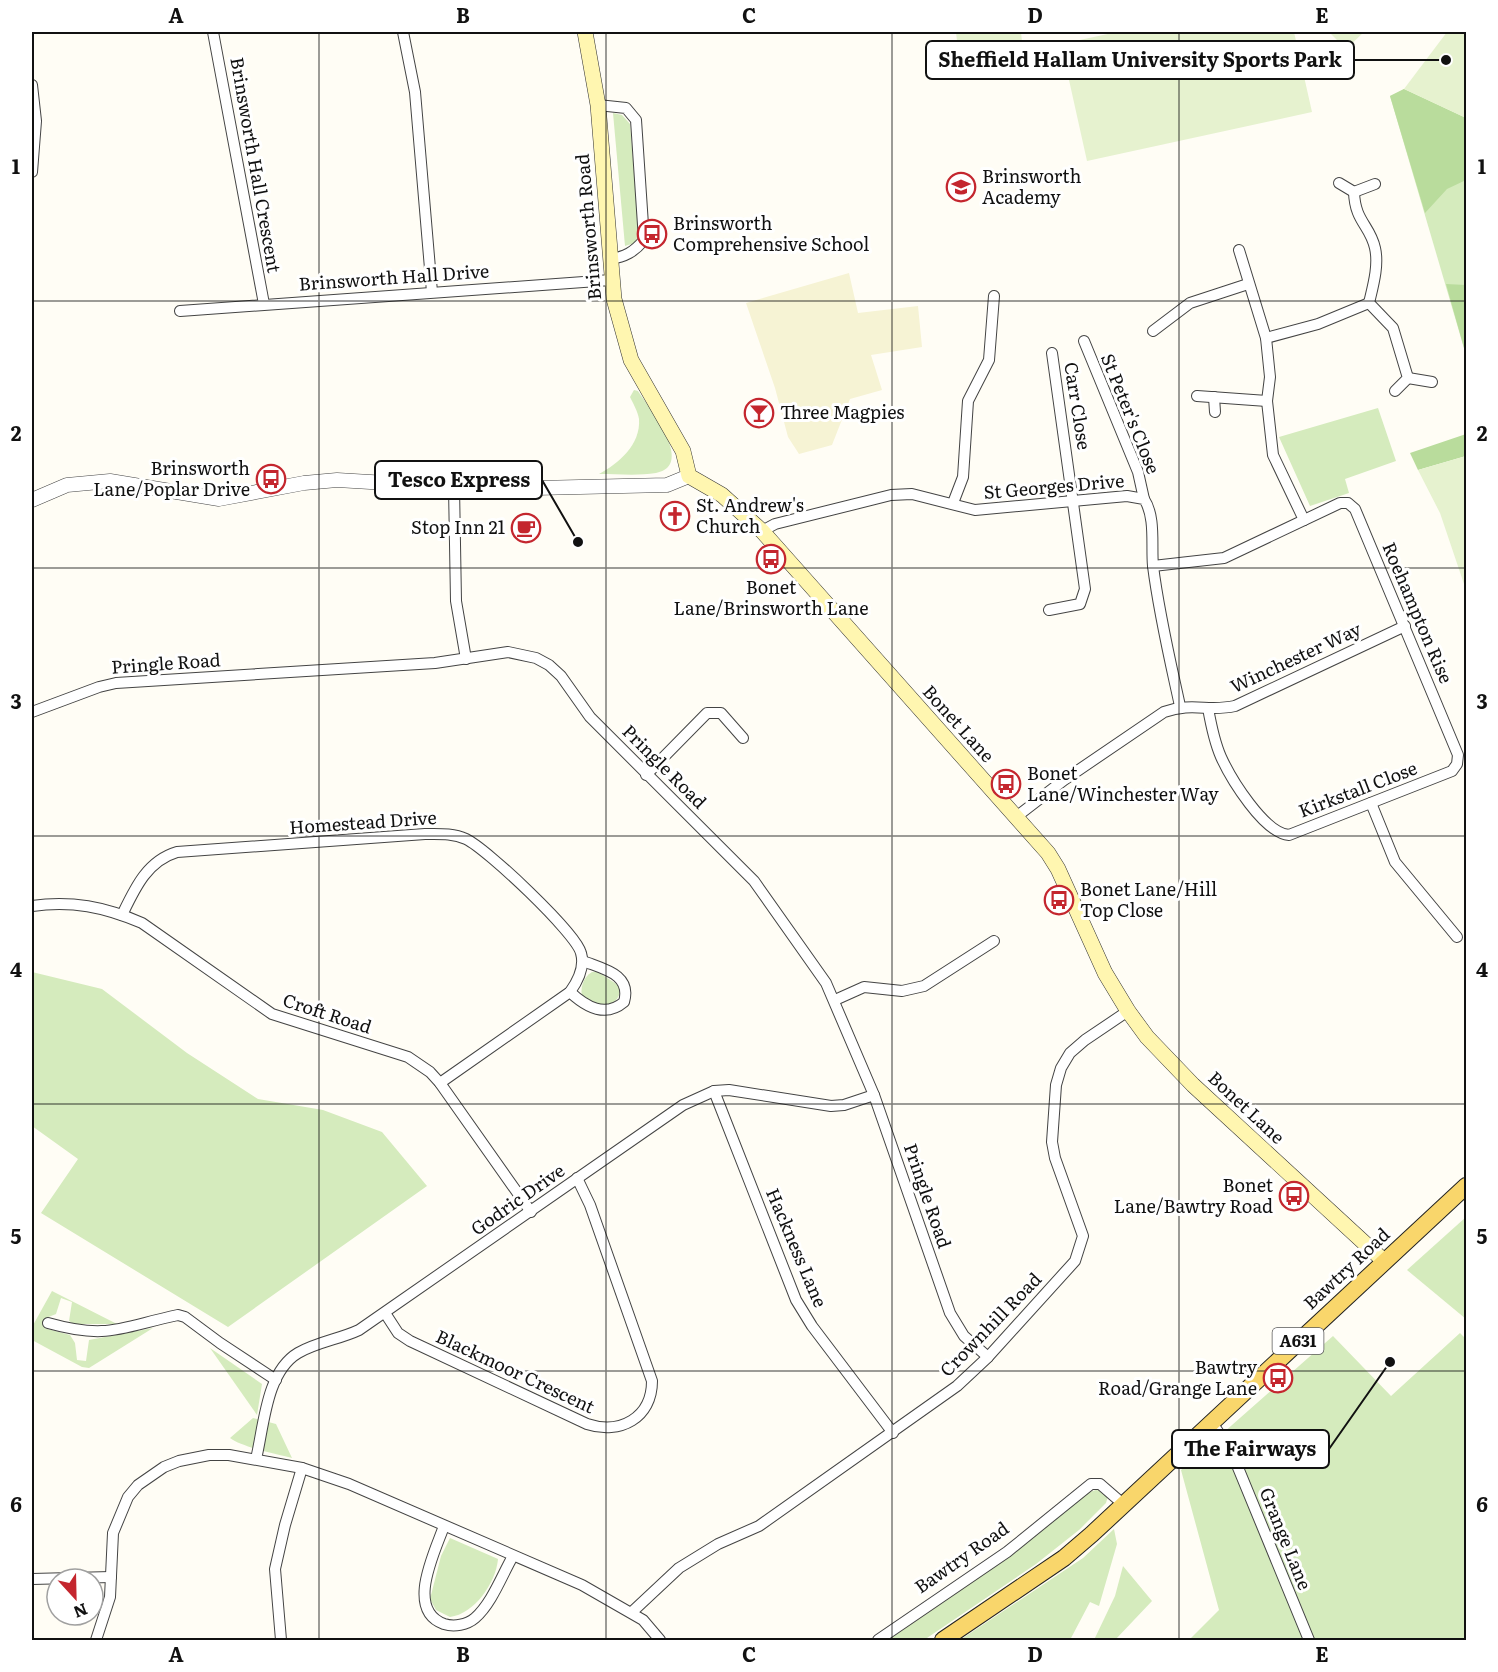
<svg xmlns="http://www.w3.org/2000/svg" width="1498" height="1672" viewBox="0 0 1498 1672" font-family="Literata,serif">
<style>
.farmland{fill:#f6f3d4}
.green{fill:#d5ebbd}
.forest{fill:#b9dc9c}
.pitch{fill:#e6f2cf}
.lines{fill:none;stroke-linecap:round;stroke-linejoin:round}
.minor-casing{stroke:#444;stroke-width:12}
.tertiary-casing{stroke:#444;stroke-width:15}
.secondary-casing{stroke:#333;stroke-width:16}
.primary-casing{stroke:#222;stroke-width:18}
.minor{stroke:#fff;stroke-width:10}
.tertiary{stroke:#fff;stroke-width:14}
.secondary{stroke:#fff6b0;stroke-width:15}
.primary{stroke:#f9d66b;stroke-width:16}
.grid{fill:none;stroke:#111;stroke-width:1.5;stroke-opacity:0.55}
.labels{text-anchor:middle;stroke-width:6;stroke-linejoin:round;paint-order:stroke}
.shield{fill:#fff;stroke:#585858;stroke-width:1.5}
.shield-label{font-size:16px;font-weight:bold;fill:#111}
.street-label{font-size:18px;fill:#111;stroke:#fff}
.poi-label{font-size:18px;fill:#111;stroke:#fff;text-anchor:start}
.leader{fill:none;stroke:#111;stroke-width:2}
.callout-dot{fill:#111;stroke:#fff;stroke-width:2}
.callout{fill:#fff;stroke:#111;stroke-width:2}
.callout-label{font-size:20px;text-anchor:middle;font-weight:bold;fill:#111}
.neatline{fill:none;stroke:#111;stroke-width:2}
.grid-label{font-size:20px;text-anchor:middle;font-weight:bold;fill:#111}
</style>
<rect width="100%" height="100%" fill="#fffdf5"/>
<!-- farmland -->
<path class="farmland" d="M849,273l9,40 60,-7 4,41 -51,8 11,35 -32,9 -18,46 -33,9 -11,-17 -13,-49 -29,-85z"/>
<!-- green -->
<g class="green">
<path d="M1404,89l62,29v237l-76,-259z"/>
<path d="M613,113l9,2 8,9 9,109 -4,10 -10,3z"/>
<path d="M634,390l4,1c11,17 58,74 18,82 -18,3 -39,1 -57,1 19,-10 42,-29 40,-55 -1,-7 -6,-16 -9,-22z"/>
<path d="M1378,408l18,53 -51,18 4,14 -39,13 -31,-69z"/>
<path d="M32,972l70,17 85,64 71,46 65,11 59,22 45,54 -199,141 -187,-114 37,-54 -46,-33z"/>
<path d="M592,972h6l23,15c-2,22 -22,21 -38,12 -4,-9 0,-22 9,-27z"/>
<path d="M1466,1217v102l-59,-49z"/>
<path d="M52,1291l65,33h-43l-5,-3 3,-19 -11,-4 -5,16 -10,4 -2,10 26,7 5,8 2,17 9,1 3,-21 64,-12 -64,40 -7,-1 -50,-27v-13z"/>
<path d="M1460,1333l6,6v301h-277l30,-30 -38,-140 152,-134 58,60z"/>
<path d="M210,1348l52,36 -5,31z"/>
<path d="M253,1418l23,6 16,34c-16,-4 -50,-11 -62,-20z"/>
<path d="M1096,1490l8,1 4,5 -2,7 -27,27 -43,34 -112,76h-36l129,-89 69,-58z"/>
<path d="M1114,1529l3,15 -18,62 -9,-4 -20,38h-110l123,-82z"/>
<path d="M450,1538l48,21c-2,24 -24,55 -48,58l-14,-7 -6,-11 11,-43z"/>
<path d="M1123,1566l29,35 -37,39h-21l21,-44z"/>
</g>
<!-- forest -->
<g class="forest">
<path d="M1404,89l62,29v62l-19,9 -22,24 -35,-117z"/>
<path d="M1446,284l20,1v70z"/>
<path d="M1466,434v22l-48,14 -8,-17z"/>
</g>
<!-- pitch -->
<g class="pitch">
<path d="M956,32h65l2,19 -64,8z"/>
<path d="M1117,32h177l18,80 -225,49 -26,-117z"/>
<path d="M1329,32h35l-18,17z"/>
<path d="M1447,32h19v86l-62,-29z"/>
<path d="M1466,456v134l-26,-77 -22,-43z"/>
</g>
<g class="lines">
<!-- minor casing -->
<g class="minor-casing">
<g id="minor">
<path d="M213,32l51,272"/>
<path d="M403,32l12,60 17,200"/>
<path d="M32,85l4,36 -4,51"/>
<path d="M598,105l28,3 10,12 8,120c-10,12 -19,17 -34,19"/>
<path d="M1339,183l15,9"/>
<path d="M1375,184l-21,8c1,30 16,33 21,56 4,17 -2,38 -6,55l24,25 15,50 -13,13"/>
<path d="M1239,250l27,88 4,39 -3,24 6,54 31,65"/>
<path d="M180,311l431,-31"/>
<path d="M1153,331l37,-28 58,-19"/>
<path d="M1266,338l52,-14 51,-21"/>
<path d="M1084,341l54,131 6,27"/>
<path d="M1408,378l24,4"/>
<path d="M1197,396l70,5"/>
<path d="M1214,397l1,15"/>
<path d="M454,487l2,114 10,58"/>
<path d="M953,503l10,-26 5,-76 21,-41 5,-64"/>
<path d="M762,531l13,-7 116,-29 21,-1 63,16 152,-14 17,3c12,18 7,47 9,67 6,48 17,94 27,140"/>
<path d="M1153,566l71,-8 116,-55h8l7,6 103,246 -1,9 -5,7 -163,64c-25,-2 -58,-56 -68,-78 -7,-16 -10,-32 -13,-49"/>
<path d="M1049,610l31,-6 5,-15 -33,-236"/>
<path d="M32,712l67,-25 17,-4 319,-20 73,-11 28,6 13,7 12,11 29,41 164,164 72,102 48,112 76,218 14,23 24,21"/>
<path d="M646,775l61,-62h14l22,25"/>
<path d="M1371,803l24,59 62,75"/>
<path d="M1016,817l48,-37 100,-68c29,-10 44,0 71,-6l170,-80"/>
<path d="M32,906c39,-6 73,1 110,17l130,91 136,43 22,15 10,11 91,129"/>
<path d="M122,915c13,-27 25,-54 55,-63l248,-18c14,0 28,-1 41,5 21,10 110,94 115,114 4,14 -3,28 -11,39l-130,91"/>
<path d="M570,992c16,15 35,26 54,10 8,-28 -21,-33 -41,-41"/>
<path d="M835,1000l29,-13 38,4 22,-5 70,-45"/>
<path d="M714,1091l82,209 16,26 81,107"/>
<path d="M385,1313l13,20 12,8 177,83c33,11 65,-6 65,-43l-62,-176 -13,-27"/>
<path d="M48,1323c60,17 73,4 130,-8l7,2 35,26 56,37"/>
<path d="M1211,1421l21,32 77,187"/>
<path d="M256,1459c8,-33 10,-87 42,-106 19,-11 42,-14 61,-23l324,-225 31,-14 15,-1 102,16 13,-1 30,-10"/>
<path d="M444,1526c-9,26 -39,84 0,98 10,3 23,1 31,-6 17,-15 27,-43 38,-62"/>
<path d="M32,1579l79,-2"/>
<path d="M632,1612l47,-44 39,-24 41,-18 198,-140 31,-29 87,-96 8,-25 -28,-78 -3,-16 4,-57 5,-17 9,-15 15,-13 43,-29"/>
<path d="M96,1640l14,-43 3,-64 15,-36 10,-12 26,-18 15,-6 30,-6h20l73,13 47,16 233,101 61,35 17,20"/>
<path d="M281,1640l-6,-71 10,-44 17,-57"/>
<path d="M878,1640l129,-88 84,-68h9l23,20"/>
</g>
</g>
<!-- tertiary casing -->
<g class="tertiary-casing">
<path id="tertiary" d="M32,500l35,-15 43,-4 109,18 85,-16 33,-3 117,7 82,1 131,-3 22,-9"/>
</g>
<!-- secondary casing -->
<g class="secondary-casing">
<path id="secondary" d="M585,32l13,73 16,194 17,61 52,91 6,25 33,19 40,36 286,322 10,16 47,104 23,38 19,26 46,48 191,176"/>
</g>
<!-- primary casing -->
<g class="primary-casing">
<path id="primary" d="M943,1640l121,-82 28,-24 374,-348"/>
</g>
<!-- minor -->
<use href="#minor" class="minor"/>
<!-- tertiary -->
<use href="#tertiary" class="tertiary"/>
<!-- secondary -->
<use href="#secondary" class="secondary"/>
<!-- primary -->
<use href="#primary" class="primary"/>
</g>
<!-- grid -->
<path class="grid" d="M319,32v1608M606,32v1608M892,32v1608M1179,32v1608M32,301h1434M32,568h1434M32,836h1434M32,1104h1434M32,1371h1434"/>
<!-- icons -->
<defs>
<g id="school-ring" transform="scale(1.5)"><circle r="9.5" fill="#fff" stroke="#c4262e" stroke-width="1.5"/><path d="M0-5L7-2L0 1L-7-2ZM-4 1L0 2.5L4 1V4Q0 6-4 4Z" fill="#c4262e"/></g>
<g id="bus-ring" transform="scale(1.5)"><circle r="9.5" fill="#fff" stroke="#c4262e" stroke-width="1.5"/><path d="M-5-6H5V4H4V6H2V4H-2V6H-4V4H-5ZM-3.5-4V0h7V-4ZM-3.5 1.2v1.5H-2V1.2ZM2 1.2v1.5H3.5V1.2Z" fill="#c4262e"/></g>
<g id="bar-ring" transform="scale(1.5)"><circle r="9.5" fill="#fff" stroke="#c4262e" stroke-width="1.5"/><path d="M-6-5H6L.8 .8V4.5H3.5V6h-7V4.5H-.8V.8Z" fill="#c4262e"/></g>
<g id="church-ring" transform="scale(1.5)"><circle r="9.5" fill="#fff" stroke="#c4262e" stroke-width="1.5"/><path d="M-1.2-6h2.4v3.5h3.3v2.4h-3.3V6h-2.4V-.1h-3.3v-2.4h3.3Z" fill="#c4262e"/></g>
<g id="cafe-ring" transform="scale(1.5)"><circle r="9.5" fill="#fff" stroke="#c4262e" stroke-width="1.5"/><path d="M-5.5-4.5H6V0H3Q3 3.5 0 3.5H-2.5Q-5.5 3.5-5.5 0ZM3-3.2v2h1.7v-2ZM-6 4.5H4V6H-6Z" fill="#c4262e"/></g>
</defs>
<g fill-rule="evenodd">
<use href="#school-ring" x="961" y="187"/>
<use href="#bus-ring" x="652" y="234"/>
<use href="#bar-ring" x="759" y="413"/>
<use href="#bus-ring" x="271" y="479"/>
<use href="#church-ring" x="675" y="516"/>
<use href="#cafe-ring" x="526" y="528"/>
<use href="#bus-ring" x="771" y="559"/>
<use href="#bus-ring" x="1006" y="784"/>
<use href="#bus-ring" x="1059" y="900"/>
<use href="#bus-ring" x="1294" y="1196"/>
<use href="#bus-ring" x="1278" y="1378"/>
</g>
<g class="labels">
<!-- shield labels -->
<rect class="shield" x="1272.5" y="1328" width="51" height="26" rx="4.5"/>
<g class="shield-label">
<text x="1298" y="1347">A631</text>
</g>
<!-- street labels -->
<g class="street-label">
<text transform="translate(255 165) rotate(80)" y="6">Brinsworth Hall Crescent</text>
<text transform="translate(589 227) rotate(-95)" y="6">Brinsworth Road</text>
<text transform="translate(394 278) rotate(-4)" y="6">Brinsworth Hall Drive</text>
<text transform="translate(1077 406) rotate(81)" y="6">Carr Close</text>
<text transform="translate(1130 414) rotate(68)" y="6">St Peter's Close</text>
<text transform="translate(1054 487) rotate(-5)" y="6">St Georges Drive</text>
<text transform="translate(1417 613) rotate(67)" y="6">Roehampton Rise</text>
<text transform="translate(1296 658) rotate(-25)" y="6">Winchester Way</text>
<text transform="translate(166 664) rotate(-4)" y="6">Pringle Road</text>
<text transform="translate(958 724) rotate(48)" y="6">Bonet Lane</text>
<text transform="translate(664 767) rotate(45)" y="6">Pringle Road</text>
<text transform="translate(1358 790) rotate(-21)" y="6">Kirkstall Close</text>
<text transform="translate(363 823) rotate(-4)" y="6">Homestead Drive</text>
<text transform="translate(327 1014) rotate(18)" y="6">Croft Road</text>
<text transform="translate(1246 1108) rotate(43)" y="6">Bonet Lane</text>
<text transform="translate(927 1196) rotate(71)" y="6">Pringle Road</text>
<text transform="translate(518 1200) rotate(-35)" y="6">Godric Drive</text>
<text transform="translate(796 1248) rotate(67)" y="6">Hackness Lane</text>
<text transform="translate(1347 1269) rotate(-43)" y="6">Bawtry Road</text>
<text transform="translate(991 1325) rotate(-46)" y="6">Crownhill Road</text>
<text transform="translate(515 1372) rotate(25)" y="6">Blackmoor Crescent</text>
<text transform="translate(1285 1539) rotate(68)" y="6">Grange Lane</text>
<text transform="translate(962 1558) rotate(-35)" y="6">Bawtry Road</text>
</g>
<!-- poi labels -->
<g class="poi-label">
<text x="982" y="183">Brinsworth<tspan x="982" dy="21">Academy</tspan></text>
<text x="673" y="230">Brinsworth<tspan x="673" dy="21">Comprehensive School</tspan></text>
<text x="780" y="419">Three Magpies</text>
<text x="250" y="475" text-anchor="end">Brinsworth<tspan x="250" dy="21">Lane/Poplar Drive</tspan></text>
<text x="696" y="512">St. Andrew's<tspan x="696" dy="21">Church</tspan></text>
<text x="505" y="534" text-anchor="end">Stop Inn 21</text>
<text x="771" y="594" text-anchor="middle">Bonet<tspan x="771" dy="21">Lane/Brinsworth Lane</tspan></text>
<text x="1027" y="780">Bonet<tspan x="1027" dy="21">Lane/Winchester Way</tspan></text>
<text x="1080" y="896">Bonet Lane/Hill<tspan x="1080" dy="21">Top Close</tspan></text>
<text x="1273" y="1192" text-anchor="end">Bonet<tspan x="1273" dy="21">Lane/Bawtry Road</tspan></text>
<text x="1257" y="1374" text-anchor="end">Bawtry<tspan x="1257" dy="21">Road/Grange Lane</tspan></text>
</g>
</g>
<!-- callouts -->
<path class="leader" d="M1446 60L1354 60M578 542L542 480M1390 1362L1329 1449"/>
<g class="callout-dot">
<circle cx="1446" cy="60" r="6"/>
<circle cx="578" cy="542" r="6"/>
<circle cx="1390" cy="1362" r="6"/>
</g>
<g class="callout">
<rect x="926" y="41" width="428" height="38" rx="6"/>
<rect x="375" y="461" width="167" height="38" rx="6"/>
<rect x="1172" y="1430" width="157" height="38" rx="6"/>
</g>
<g class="callout-label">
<text x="1140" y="67">Sheffield Hallam University Sports Park</text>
<text x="459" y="487">Tesco Express</text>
<text x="1250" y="1456">The Fairways</text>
</g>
<!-- border -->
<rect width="1498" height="1672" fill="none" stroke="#ffffff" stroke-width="66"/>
<!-- north arrow -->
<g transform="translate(75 1597) rotate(158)"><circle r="28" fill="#ffffff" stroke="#a0a0a0" stroke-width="1.5"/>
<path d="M0-4.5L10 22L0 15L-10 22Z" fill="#c4262e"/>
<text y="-9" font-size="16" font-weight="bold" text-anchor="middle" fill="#111111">N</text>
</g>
<rect x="33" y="33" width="1432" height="1606" class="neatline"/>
<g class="grid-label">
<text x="176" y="23">A</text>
<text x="463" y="23">B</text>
<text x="749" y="23">C</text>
<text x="1035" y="23">D</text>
<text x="1322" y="23">E</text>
<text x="16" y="174">1</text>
<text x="1482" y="174">1</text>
<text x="16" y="441">2</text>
<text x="1482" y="441">2</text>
<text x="16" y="709">3</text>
<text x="1482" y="709">3</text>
<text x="16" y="977">4</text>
<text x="1482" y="977">4</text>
<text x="16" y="1244">5</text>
<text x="1482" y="1244">5</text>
<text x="16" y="1512">6</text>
<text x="1482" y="1512">6</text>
<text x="176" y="1662">A</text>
<text x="463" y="1662">B</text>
<text x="749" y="1662">C</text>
<text x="1035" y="1662">D</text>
<text x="1322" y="1662">E</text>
</g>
</svg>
